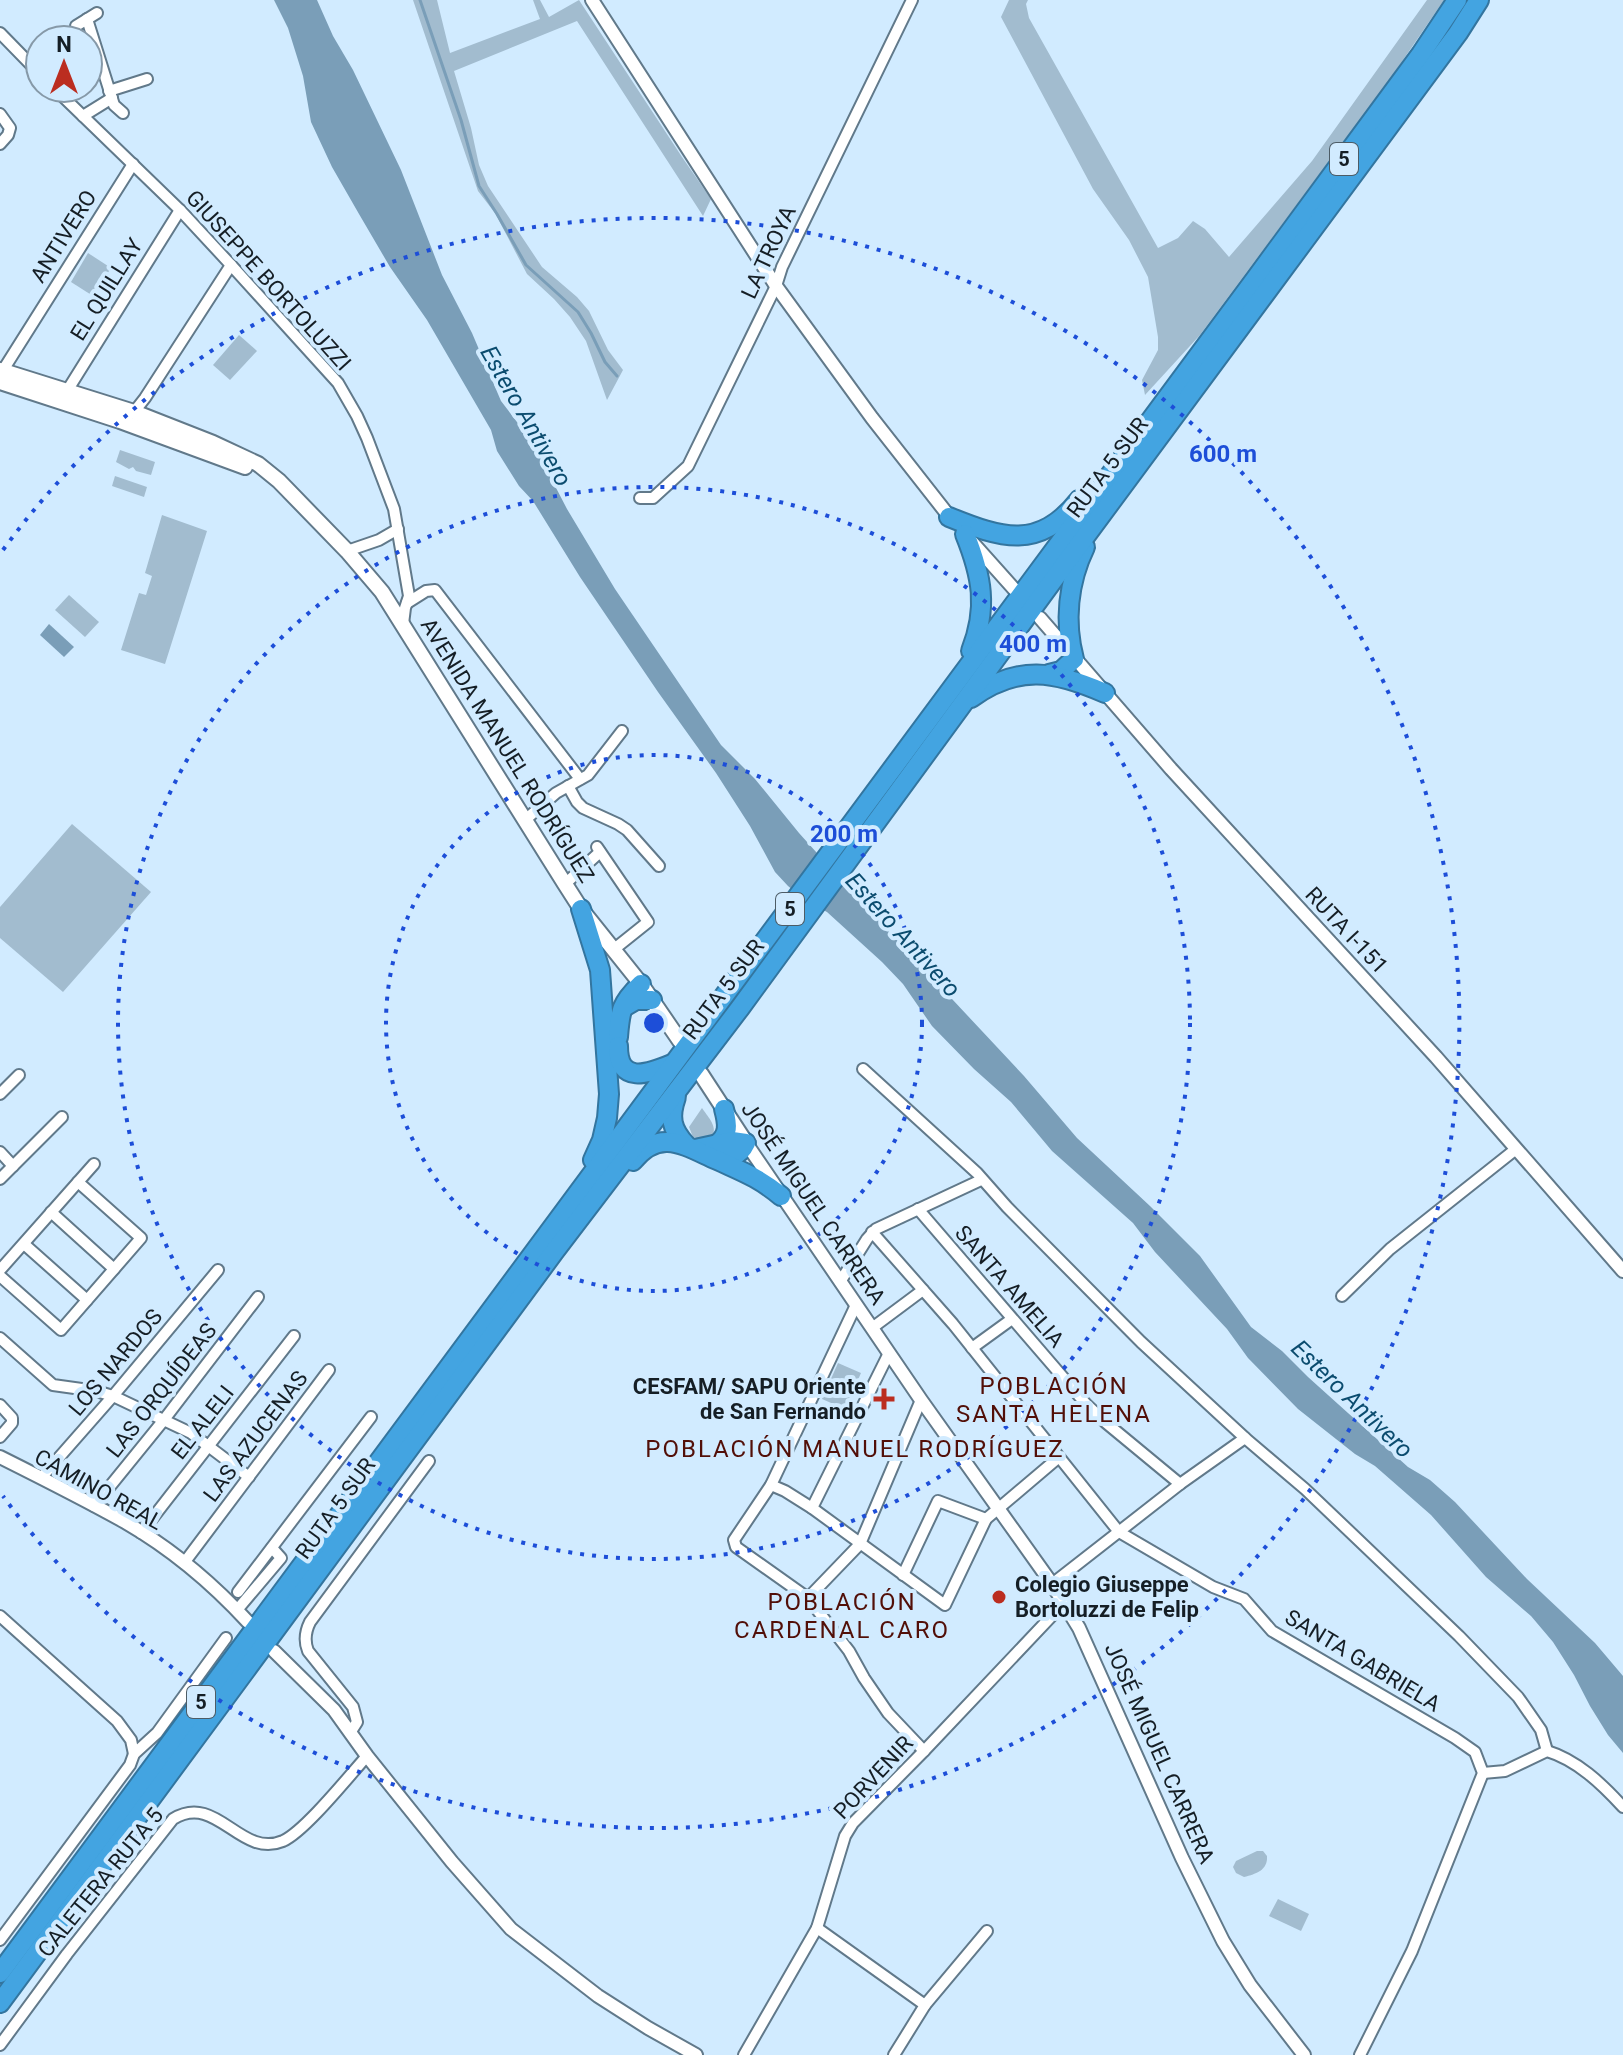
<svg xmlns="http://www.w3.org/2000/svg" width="1623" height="2055" viewBox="0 0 1623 2055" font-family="Roboto,sans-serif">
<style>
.green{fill:#a2bccf}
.water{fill:#7a9eb8}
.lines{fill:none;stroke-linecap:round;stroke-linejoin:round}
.stream{stroke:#7a9eb8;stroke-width:3}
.minor-casing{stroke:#61798a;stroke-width:14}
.tertiary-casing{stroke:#61798a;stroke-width:16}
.secondary-casing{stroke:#61798a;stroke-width:18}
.motorway-casing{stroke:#33759f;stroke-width:22}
.minor{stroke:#fff;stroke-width:10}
.tertiary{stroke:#fff;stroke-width:12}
.secondary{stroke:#fff;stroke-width:14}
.motorway{stroke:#43a4e1;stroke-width:18}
.ring{fill:none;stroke:#1d4ed8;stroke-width:4;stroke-dasharray:4 8}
.poi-dot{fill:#bb2d20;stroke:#d1ebff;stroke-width:3}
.labels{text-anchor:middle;stroke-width:8;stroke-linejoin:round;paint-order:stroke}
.shield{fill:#d1ebff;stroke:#4d5c66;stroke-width:2}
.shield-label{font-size:20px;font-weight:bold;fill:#151e25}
.street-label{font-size:22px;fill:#151e25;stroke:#d1ebff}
.poi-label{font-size:22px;font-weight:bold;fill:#151e25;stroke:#d1ebff;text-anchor:end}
.water-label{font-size:24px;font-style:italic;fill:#0b4c6f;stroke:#d1ebff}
.neighbourhood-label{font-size:24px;letter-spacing:2px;fill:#520f08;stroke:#d1ebff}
.centre{fill:#1d4ed8;stroke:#d1ebff;stroke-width:4}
.ring-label{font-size:24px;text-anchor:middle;font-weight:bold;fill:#1d4ed8;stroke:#d1ebff;stroke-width:8;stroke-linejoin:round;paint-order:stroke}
</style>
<rect width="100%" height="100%" fill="#d1ebff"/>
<!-- green -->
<g class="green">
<path d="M413,0h24l13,53 90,-34 -7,-19h7l9,17 30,-17 103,157 29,42 -8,17 -126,-195 -123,50 17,57 8,37 9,21 54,81 35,30 12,14 19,39 15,20 -16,30 -21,-59 -16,-24 -16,-18 -27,-25 -32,-61 -17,-22z"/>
<path d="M1009,0h19l-2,4 3,14 129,230 20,-10 15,-17 12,8 24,28 83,-96 115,-161h17l-54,79 -190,256 -55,60 -3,-15 16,-30v-13l-10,-60 -19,-37 -36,-51 -92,-172z"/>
<path d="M88,253l23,15 -18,28 -22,-14z"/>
<path d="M239,335l18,16 -27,29 -17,-15z"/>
<path d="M120,450l35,12 -4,13 -15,-4 -3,-4 -4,2 -13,-7z"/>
<path d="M115,476l32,11 -3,10 -32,-11z"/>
<path d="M162,515l45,16 -42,133 -44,-14 18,-57 7,2 6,-19 -7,-3z"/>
<path d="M69,595l30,27 -14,15 -30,-27z"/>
<path d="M72,824l79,68 -88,100 -63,-54v-31z"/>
<path d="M702,1108c5,8 15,17 11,27l-10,5 -10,-3 -4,-10z"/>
<path d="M838,1363l23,10 -16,36 -23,-10z"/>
<path d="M1257,1851h6l4,5c1,14 -11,18 -23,21l-8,-4 -3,-6 3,-6z"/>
<path d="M1278,1899l31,15 -8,17 -32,-15z"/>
</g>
<!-- water -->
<g class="water">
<path d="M274,0h43l16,36 20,34 48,100 41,105 30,58 29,68 22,29 17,27 27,52 48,80 106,156 34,34 44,54 53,59 172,184 53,62 73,68 50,50 51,71 31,24 26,26 100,90 22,13 25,22 72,77 68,64 28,33v77l-15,-18 -18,-29 -16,-31 -21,-33 -22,-26 -45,-39 -55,-62 -56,-49 -20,-12 -57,-45 -50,-51 -21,-29 -72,-77 -22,-29 -81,-72 -41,-49 -37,-33 -42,-43 -29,-42 -21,-22 -55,-50 -21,-11 -18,-15 -13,-14 -25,-46 -34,-53 -58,-81 -78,-115 -47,-76 -14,-15 -22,-35 -6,-21 -64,-110 -37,-53 -31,-53 -27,-47 -21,-45 -8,-46 -15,-48z"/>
<path d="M49,624l25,23 -10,10 -24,-22z"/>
</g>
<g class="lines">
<!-- stream -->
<path class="stream" d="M420,0l41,120 18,66 18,28 29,51 52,47 13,21 14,29 12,14"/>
<!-- minor casing -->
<g class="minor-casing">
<g id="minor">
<path d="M87,19l27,86 9,8"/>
<path d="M76,26l21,-13"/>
<path d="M0,33l40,41"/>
<path d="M54,88l126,122 51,55 107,118 19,33 10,22 27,71 15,87 -4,12 -2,16"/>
<path d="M109,91l38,-12"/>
<path d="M0,114l10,14 -2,7 -8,9"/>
<path d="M83,116l29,-18"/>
<path d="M0,375l133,-211"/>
<path d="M67,391l113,-181"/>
<path d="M134,412l11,-14 86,-133"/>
<path d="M640,498h13l35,-32 88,-180 6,-19 130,-267"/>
<path d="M347,551l32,-11 19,-11"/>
<path d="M407,603l19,-12 9,-1 145,189"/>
<path d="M568,786l9,16 6,6 35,16 9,6 32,36"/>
<path d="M524,821l32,-28 32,-18 34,-44"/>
<path d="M597,847l51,75 -35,28"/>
<path d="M565,884l35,-32"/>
<path d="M863,1069l114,104 30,34 134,135 104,96 60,51 154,147 59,61 23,33 6,21"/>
<path d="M0,1094l19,-19"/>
<path d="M0,1152l13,14"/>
<path d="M0,1179l62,-62"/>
<path d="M918,1209l168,195 19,18 75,62"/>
<path d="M51,1212l63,57"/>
<path d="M872,1232l81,92 166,208 94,55 31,12 28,32 183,107 20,14 8,21 -71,178 -52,104"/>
<path d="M24,1244l63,56"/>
<path d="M0,1270l94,-106"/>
<path d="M0,1276l61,54 80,-92 -63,-56"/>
<path d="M840,1282l27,-43 9,-10 105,-49"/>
<path d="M1342,1296l48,-47 126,-100"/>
<path d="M856,1305l-85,180 -37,55 2,7 72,51 41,53 15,27 24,35 36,38"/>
<path d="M872,1328l51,-38"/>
<path d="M0,1338l53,47 43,6 17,5 78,37 58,44"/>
<path d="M972,1348l40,-29"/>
<path d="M0,1405l12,13v5l-12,14"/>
<path d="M41,1478l72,-82 105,-126"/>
<path d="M771,1485l14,6 27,17 133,97 41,-86 72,-61"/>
<path d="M94,1506l69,-85 95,-124"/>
<path d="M812,1508l77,-155"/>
<path d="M141,1533l153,-197"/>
<path d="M184,1563l145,-193"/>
<path d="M903,1575l35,-74 48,18"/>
<path d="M1052,1584l128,-100 65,-46"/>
<path d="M238,1592l133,-175"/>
<path d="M808,1598l52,-54 61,-144"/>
<path d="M237,1610l44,-52 -9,-10"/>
<path d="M0,1616l117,105 14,19 3,14"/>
<path d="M350,1733l7,-11 -4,-15 -45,-56c-4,-10 -3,-19 2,-29l119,-161"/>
<path d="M1483,1773l22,-2 42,-20c30,9 55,33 76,56"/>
<path d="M817,1928l108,77 -31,50"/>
<path d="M0,1940l130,-175 4,-11 23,-21 69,-95"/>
<path d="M925,2005l62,-74"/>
<path d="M0,2045l67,-91 106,-135c44,-27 67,40 110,22 22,-10 66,-65 84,-85"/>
<path d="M744,2055l73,-127 28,-92 8,-13 71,-72 140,-148"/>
</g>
</g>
<!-- tertiary casing -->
<g class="tertiary-casing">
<g id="tertiary">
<path d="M592,0l184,286 96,132 80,102"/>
<path d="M972,542l42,47"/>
<path d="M1040,618l131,151 265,288 187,214"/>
<path d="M746,1143l175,257 131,184 27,44 103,230 41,83 27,44 54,70"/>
<path d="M0,1457c42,21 84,42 125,65 45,26 88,62 123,100"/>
<path d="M274,1651l60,59 33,46 85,106 59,67 87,67 50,32 48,27"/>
</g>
</g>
<!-- secondary casing -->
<g class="secondary-casing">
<g id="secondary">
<path d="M0,370l134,42 79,31 45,21 21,17 68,70 35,41 183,292 16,25 60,75 39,57"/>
<path d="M0,382l120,39 125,46"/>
<path d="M701,1074l45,69"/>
</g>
</g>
<!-- motorway casing -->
<g class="motorway-casing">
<g id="motorway">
<path d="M949,517c52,21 90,34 130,-17"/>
<path d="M965,534c17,42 23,74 6,117"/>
<path d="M1049,674l12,-3 13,-12c-10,-37 -6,-77 11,-112"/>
<path d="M971,698c47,-34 84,-27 134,-5"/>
<path d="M581,909l19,61 9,124 -2,24 -5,22 -9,20"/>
<path d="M624,1007l12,-7h16"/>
<path d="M618,1037c2,-26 3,-34 23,-53"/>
<path d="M618,1046c0,39 30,28 54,18"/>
<path d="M676,1097c-7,20 -5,32 10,48"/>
<path d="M716,1145c14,-10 12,-21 8,-36"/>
<path d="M695,1149l37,-8 14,2c-6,13 -18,17 -32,15"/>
<path d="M633,1161c27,-34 52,-15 84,-1 26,12 41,17 64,36"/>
<path d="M0,1973l1256,-1695 165,-224 36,-54"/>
<path d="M0,2003l554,-751 186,-244 333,-455 385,-520 21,-33"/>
</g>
</g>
<!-- minor -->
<use href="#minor" class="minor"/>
<!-- tertiary -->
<use href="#tertiary" class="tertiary"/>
<!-- secondary -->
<use href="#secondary" class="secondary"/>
<!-- motorway -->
<use href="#motorway" class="motorway"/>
</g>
<!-- distance rings -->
<g class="ring">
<circle cx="654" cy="1023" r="268"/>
<circle cx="654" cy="1023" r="536"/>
<path d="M3 550A805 805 0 1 1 3 1496"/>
</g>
<!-- markers -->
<g class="poi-dot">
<path d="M880 1387h8v8h8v8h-8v8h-8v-8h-8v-8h8z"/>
<circle cx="999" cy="1597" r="8"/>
</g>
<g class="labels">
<!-- shield labels -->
<g class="shield">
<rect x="1330" y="143" width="28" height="32" rx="6"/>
<rect x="776" y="893" width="28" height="32" rx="6"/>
<rect x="187" y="1686" width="28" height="32" rx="6"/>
</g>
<g class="shield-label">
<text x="1344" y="166">5</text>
<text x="790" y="916">5</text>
<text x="201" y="1709">5</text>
</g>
<!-- street labels -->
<g class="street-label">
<text transform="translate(63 236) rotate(-58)" y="8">ANTIVERO</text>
<text transform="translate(768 252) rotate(-65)" y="8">LA TROYA</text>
<text transform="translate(269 280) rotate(48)" y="8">GIUSEPPE BORTOLUZZI</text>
<text transform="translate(106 289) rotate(-58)" y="8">EL QUILLAY</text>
<text transform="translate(1107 467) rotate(-53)" y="8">RUTA 5 SUR</text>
<text transform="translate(508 750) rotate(58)" y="8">AVENIDA MANUEL RODRÍGUEZ</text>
<text transform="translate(1347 930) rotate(47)" y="8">RUTA I-151</text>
<text transform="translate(723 989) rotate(-53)" y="8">RUTA 5 SUR</text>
<text transform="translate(814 1203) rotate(56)" y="8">JOSÉ MIGUEL CARRERA</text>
<text transform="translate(1010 1286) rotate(49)" y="8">SANTA AMELIA</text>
<text transform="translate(115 1362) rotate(-50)" y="8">LOS NARDOS</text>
<text transform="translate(161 1390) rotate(-52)" y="8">LAS ORQUÍDEAS</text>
<text transform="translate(202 1422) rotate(-52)" y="8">EL ALELI</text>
<text transform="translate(255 1436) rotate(-53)" y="8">LAS AZUCENAS</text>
<text transform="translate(99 1489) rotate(29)" y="8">CAMINO REAL</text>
<text transform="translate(335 1508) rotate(-54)" y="8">RUTA 5 SUR</text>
<text transform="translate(1363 1660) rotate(31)" y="8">SANTA GABRIELA</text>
<text transform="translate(1160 1753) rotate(66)" y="8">JOSÉ MIGUEL CARRERA</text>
<text transform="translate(873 1777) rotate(-47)" y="8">PORVENIR</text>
<text transform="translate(100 1882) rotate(-51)" y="8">CALETERA RUTA 5</text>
</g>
<!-- poi labels -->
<g class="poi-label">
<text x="866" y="1394">CESFAM/ SAPU Oriente<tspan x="866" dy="25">de San Fernando</tspan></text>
<text x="1015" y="1592" text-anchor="start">Colegio Giuseppe<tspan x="1015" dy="25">Bortoluzzi de Felip</tspan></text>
</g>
<!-- water labels -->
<g class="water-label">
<text transform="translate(526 416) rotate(60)" y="8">Estero Antivero</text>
<text transform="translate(903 935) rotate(48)" y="8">Estero Antivero</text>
<text transform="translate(1352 1399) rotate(44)" y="8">Estero Antivero</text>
</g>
<!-- neighbourhood labels -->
<g class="neighbourhood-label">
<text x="1054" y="1394">POBLACIÓN<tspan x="1054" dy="28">SANTA HELENA</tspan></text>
<text x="855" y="1457">POBLACIÓN MANUEL RODRÍGUEZ</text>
<text x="842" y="1610">POBLACIÓN<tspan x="842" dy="28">CARDENAL CARO</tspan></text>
</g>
</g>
<circle cx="654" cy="1023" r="12" class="centre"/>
<g class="ring-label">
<text x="1223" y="462">600 m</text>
<text x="1033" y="652">400 m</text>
<text x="844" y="842">200 m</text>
</g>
<!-- north arrow -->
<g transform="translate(64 64)"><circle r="38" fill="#d1ebff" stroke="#8699a8" stroke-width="2"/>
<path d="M0-6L14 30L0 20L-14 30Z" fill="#bb2d20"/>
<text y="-12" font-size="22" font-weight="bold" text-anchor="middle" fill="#151e25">N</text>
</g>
</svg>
